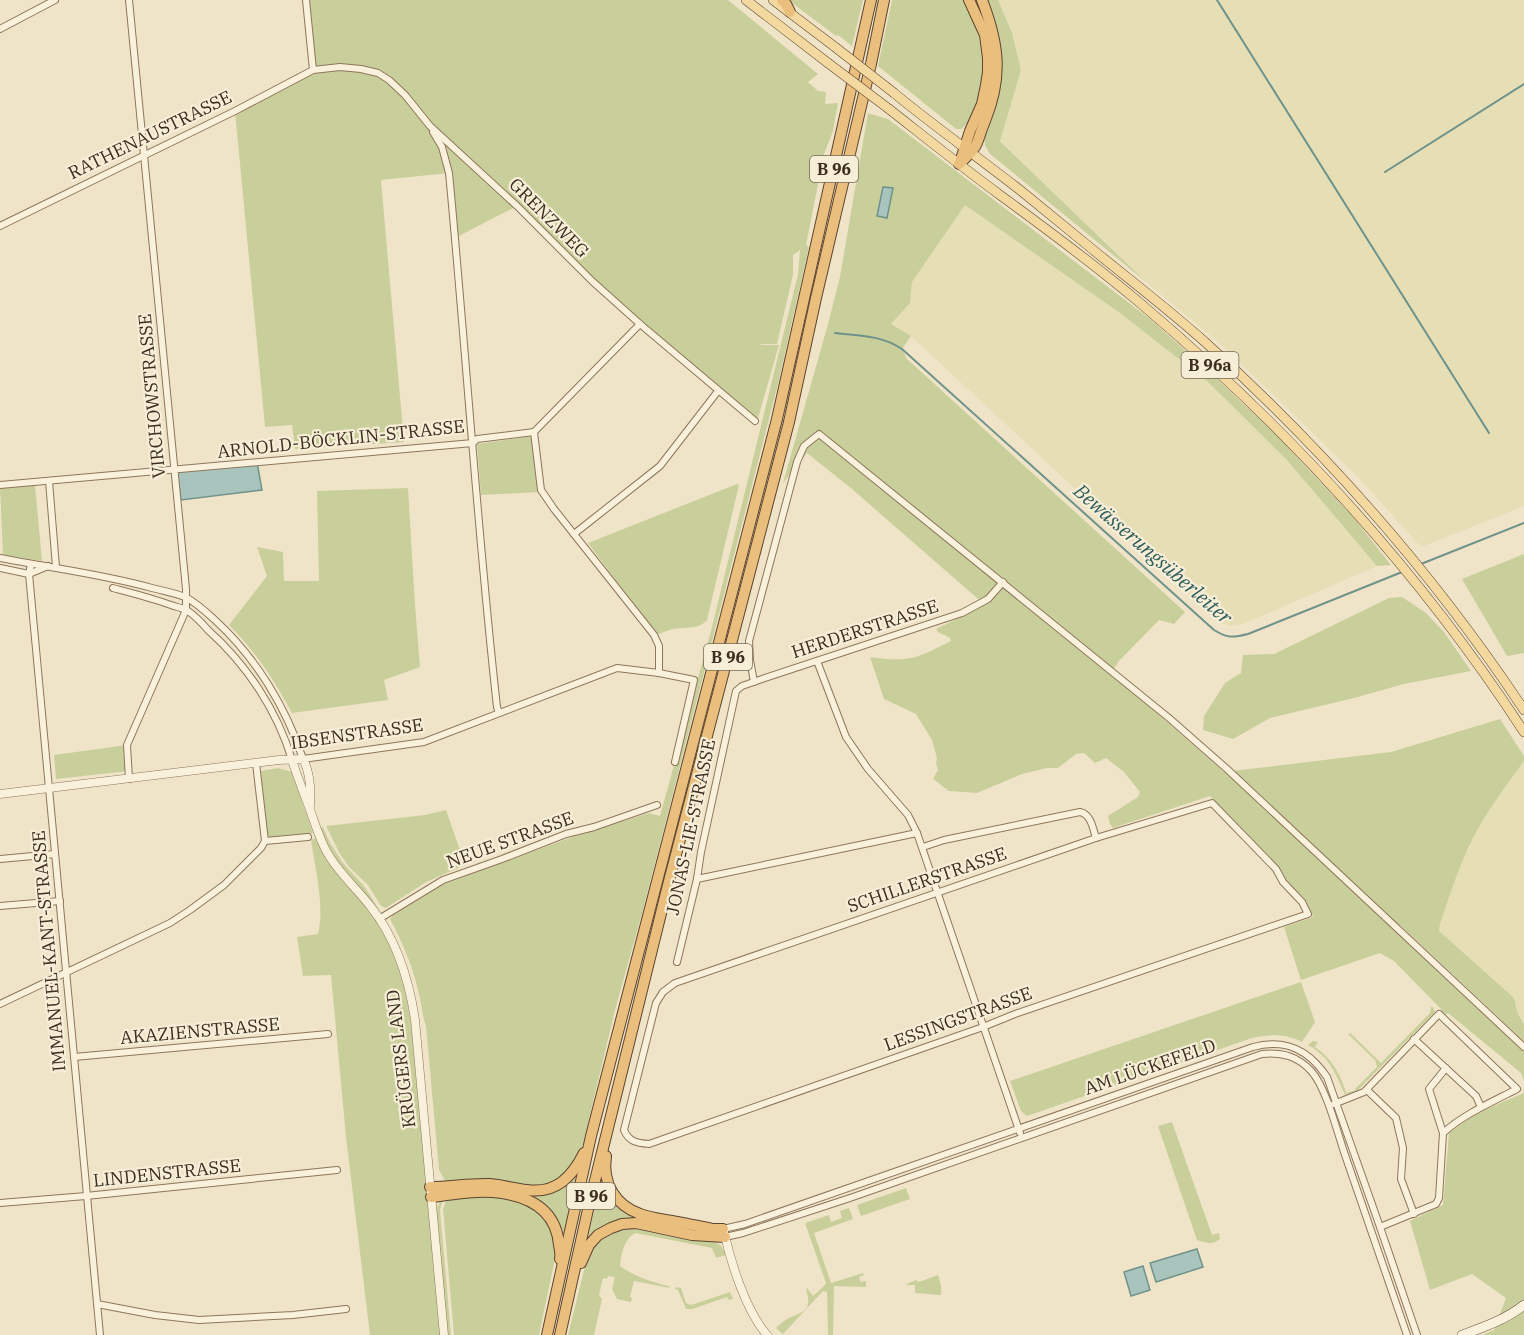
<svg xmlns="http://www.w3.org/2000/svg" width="1524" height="1335" viewBox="0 0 1524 1335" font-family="'IBM Plex Serif',serif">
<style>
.farmland{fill:#e6deb5}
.green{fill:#c9cf9b}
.water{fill:#a9c4bc;stroke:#6f938a;stroke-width:1.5}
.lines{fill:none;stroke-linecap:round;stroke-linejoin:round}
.stream{stroke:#6f938a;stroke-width:2}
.minor-casing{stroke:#8d765c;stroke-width:8}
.tertiary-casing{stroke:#8d765c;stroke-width:9}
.secondary-casing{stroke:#6f573f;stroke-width:10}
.primary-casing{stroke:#5b4430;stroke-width:10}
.trunk-casing{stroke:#5b4430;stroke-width:12}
.minor{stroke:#faf1dc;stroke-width:6}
.tertiary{stroke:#faf1dc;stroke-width:8}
.secondary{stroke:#faf1dc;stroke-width:9}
.primary{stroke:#f3d9a0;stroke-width:9}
.trunk{stroke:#eabe7c;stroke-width:10}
.primary-bridge-casing{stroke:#5b4430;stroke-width:10;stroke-linecap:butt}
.primary-bridge{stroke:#f3d9a0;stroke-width:9}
.labels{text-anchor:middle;stroke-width:4.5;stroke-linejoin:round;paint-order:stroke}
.shield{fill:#f7eed8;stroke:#756857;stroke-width:1.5}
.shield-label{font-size:16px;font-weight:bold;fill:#3d2e20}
.street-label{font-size:18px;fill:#3d2e20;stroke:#f7eed8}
.water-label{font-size:20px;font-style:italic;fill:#2f5d5a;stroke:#f7eed8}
</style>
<rect width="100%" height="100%" fill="#f0e4c8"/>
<!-- farmland -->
<g class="farmland">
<path d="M998,0h526v506l-103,41 -63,-70 -69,-67 -71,-68 -72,-60 -146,-142 21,-70 -9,-37z"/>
<path d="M965,205l155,108 87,68 80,79 90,106 -134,58 -13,2 -13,-5 -306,-285 -20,-12 19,-21 2,-21z"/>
<path d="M1524,761v263l-6,-10 -4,-16 -75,-66 1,-8 15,-45 17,-41 20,-32z"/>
</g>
<!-- green -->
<g class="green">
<path d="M306,0h422l90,74 -10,8 10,9 8,1 -1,12 13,-1 -5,28 -9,23 -18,91 3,2 -31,137 -135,526 -28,100 -32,134 -6,15 -11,16 -24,12 -97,-4 -1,-4 -5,-9 -13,-144c-4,-10 -4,-21 -7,-32 -6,-27 -16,-51 -29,-75l3,-4 51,-31 131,-48 74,-23 11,3 51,-185 87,-357 2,-24 -7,5v20l-16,69h-19l5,1h16l-23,80 -1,-5 -115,-96 -123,-118 -62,32 -6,-65 -68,7 23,262 -109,7 -3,-24 -27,2 -30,-316 78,-41z"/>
<path d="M788,0h75l-11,46 -14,-11 -2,1z"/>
<path d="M892,0h106l14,33 9,37 -21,71 146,141 -157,-129 -4,-8 -1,-9 -16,-13 -7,6h-5l-78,-63z"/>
<path d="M868,113l20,6 262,200 63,56 62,59 78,83 38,48 -14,1 -90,-106 -80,-79 -87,-68 -155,-108 -53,77 -2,21 -19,21 20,12 -9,13 5,10 278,253 -11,12 -15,-4 -40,41 -8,12 113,99 167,-20 109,-33 24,37v5c-18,25 -37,50 -51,77 -14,27 -23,57 -33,86l-1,7 75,67 4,16 6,10v17l-124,-116 -7,4 131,123v29l-3,-8 -73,-60 -5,3 -2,-3v-4l-47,-48 -14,-8 -79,27 -17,-53 29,-10 -7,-15 -6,-1 -27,-28 1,-6 -64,-71 -97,32 -3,-4 -2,-8 30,-19 2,-5 -16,-20 -18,-14 -11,5 -11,-10 -8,1 -18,14h-11l-25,6 -45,19 -28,-2 -16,-12 5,-9 -2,-7 1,-5 -5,-18 -16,-26 -32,-15 -14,-42c38,6 48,1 81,-16l-1,-3 -12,-6 -2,-3 49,-24 -133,-116 -45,-36 -24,30 45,-159 12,-47z"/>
<path d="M533,436l7,56 -59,3 -4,-51z"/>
<path d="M737,484l2,1 -32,135c-10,11 -24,6 -37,10 -4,1 -9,3 -14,5l-68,-92z"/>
<path d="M35,485l7,76 -39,-6 -3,-68z"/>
<path d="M408,488l7,117 5,62 -36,13 4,20 -96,13c-18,-33 -36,-61 -63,-88l38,-49 -10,-29 26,5 1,29h35l-2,-90z"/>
<path d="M1524,554v99l-17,3 -45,-77z"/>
<path d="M1402,597l24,16 18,19 27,39 -67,13 -50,14 -84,20 -37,21 -30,-9 1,-14 21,-33 16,-10 2,-18 31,-1 115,-56z"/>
<path d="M127,745l2,26 -73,8 -2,-24z"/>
<path d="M278,768l14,4 21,61 -43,6 -4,-2 -5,-66z"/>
<path d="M446,810l19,55 -39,17 -40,26 -5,-2 -13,-21 -19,-18 -9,-13 -14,-28 99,-11z"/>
<path d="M319,827h4l7,16 13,20 21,23 16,25 -3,-2c-22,-26 -45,-50 -58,-82z"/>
<path d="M315,838c14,28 33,46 52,71 29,36 40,80 45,125l29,301h-71l-24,-198 -15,-162 -28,1 -6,-39 21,-3c7,-27 -3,-66 -7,-94z"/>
<path d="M1301,982l14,40 -13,20c-16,-8 -33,-8 -50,-4l-225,78 -6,-5 -11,-30z"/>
<path d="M1431,1007h2l2,5 -78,79 -12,4c-9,-21 -16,-39 -37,-50l5,-4 5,1 -3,5c16,11 26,27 31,46l10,-3 -1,-1 22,-22 -2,-7 -27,-26 2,-1 31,30 49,-50z"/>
<path d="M1524,1093v242h-42l12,-5 12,-32 -34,-24 -42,16 -20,-69 33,-16 6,-72 28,-20z"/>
<path d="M1172,1122l40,113 7,-2 1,6c-7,6 -15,4 -23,1l-39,-114z"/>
<path d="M577,1173l-14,63 -1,-1 -12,-24 -24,-18z"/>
<path d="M602,1175l3,11 48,35c-17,0 -38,-4 -52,7 -5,4 -9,9 -14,14z"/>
<path d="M906,1188l4,11 -49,17 -4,-11z"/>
<path d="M486,1195l40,8 24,18 6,33 -17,81h-85l-11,-126 4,-10z"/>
<path d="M443,1199l-3,11 11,125h-3l-12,-125 4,-8z"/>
<path d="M849,1208l4,11 -39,14 17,50 32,-10 1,2 -5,2 2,5 5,-1v6l-32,-1 -1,49h-5l-1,-43 -4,-1 -40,43 -7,-6c2,-2 5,-5 8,-7 15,-10 30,-6 22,-32l1,-1 6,8 11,-10 2,-3 -21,-60 24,-8 2,7 11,-4 -2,-7z"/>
<path d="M626,1226l87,14 8,6 5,9 -10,3 -4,-10 -77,-15c-11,6 -14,21 -15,33 16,11 31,16 49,20l1,2 -36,-7 -4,16 2,1 -1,4 -14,-3 -5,-10 3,-12 -7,-1 -1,3 -4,-1 -4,17 3,4 -8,36h-26l20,-81 7,-12z"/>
<path d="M938,1275l3,10v10l-26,-2v-8h-8v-1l9,-4 3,2z"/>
<path d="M676,1287l5,1 5,15 5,2 39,-13 3,7 -4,1 -2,-3 -35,12h-6l-8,-19 -3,-1z"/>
</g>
<!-- water -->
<g class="water">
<path d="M883,187l10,1 -6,30 -10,-2z"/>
<path d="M257,462l5,28 -81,10 -4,-30z"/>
<path d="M1197,1249l6,18 -47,15 -6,-19z"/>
<path d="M1143,1266l7,24 -19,6 -7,-24z"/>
</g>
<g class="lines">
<!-- stream -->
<g class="stream">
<path d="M1217,0l272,433"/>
<path d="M1385,172l139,-88"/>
<path d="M835,333c25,3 46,2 67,16l312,281c13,8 18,8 34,4l154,-62"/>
<path d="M1421,564l103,-41"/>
</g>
<!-- minor casing -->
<g class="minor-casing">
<g id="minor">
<path d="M129,0l57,589v21l-59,135 2,34"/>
<path d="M306,0l7,70"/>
<path d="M0,29l55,-29"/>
<path d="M433,132l9,15 7,26c17,178 28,356 48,534l2,6"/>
<path d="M0,226l235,-115 78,-41 27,-3 21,2 17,4 11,7 16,15 25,31 87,80 75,75 48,43 115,97"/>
<path d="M534,432l7,58 13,19 100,126 5,11v27"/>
<path d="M49,481l7,86"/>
<path d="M0,485l473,-42 4,-4 57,-7 106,-108"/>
<path d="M574,534l86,-68 58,-75"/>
<path d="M0,558c51,10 102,16 152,30 11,3 25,5 35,10 11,6 20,15 29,23 40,37 70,86 87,138l121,-17 193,-74 42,5 35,7 -19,82"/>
<path d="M31,564l-2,10 71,761"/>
<path d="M0,568l29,6 19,-8"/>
<path d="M113,588c19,5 39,10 58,17 5,2 12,3 17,6 7,5 14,12 20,19 39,35 69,80 84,130"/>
<path d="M817,661l29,76 22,32 40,46 9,18 103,300"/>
<path d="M754,682l-4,-22 -1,-19 48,-179 7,-16 15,-12 350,284 58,51 297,278"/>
<path d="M1212,803l64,66 7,13 19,20 6,12 -293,100 -32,13 -334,117c-12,-1 -20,-2 -25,-14l32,-127 7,-11 12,-9 421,-145z"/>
<path d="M265,841l43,-4"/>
<path d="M923,847l21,-7 136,-28c11,2 13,17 16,26"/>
<path d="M0,859l55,-5"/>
<path d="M697,879l220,-46"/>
<path d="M0,906l60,-5"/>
<path d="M379,919l64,-39 59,-21 64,-25 28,-7 63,-22"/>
<path d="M677,962l20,-83 4,-27 35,-161 6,-5 20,-7 200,-66 26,-14 15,-17"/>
<path d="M0,1004l170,-81 20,-13 34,-25 37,-37 4,-7 -9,-78"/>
<path d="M1414,1039l62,57 5,11"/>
<path d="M74,1057l254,-23"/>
<path d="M1367,1090l29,28 7,30 -2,31 13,35"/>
<path d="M1334,1104l30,-12 75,-78 78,75c-25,13 -53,25 -74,44l-4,65 -3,6 -56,23"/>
<path d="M1443,1133l-14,-44 17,-21"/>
<path d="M0,1203l86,-7 251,-26"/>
<path d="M723,1229l22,-5 508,-177c33,-9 56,3 74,30l53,150 37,108"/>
<path d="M725,1237l18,-4 107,-35 412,-144c20,-2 36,2 50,18 14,16 25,59 32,80 21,61 42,122 63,183"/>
<path d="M97,1304l58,11 44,5 94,-5 53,-6"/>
</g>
</g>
<!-- tertiary casing -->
<g class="tertiary-casing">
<g id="tertiary">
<path d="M292,760c5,16 11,31 17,47 6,16 10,32 19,47 11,19 29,35 43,53 26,33 38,72 44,113l29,315"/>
<path d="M0,794l279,-34 24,-1c7,13 8,32 7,47"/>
<path d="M724,1232c7,31 22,79 43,103"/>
</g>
</g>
<!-- secondary casing -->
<g class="secondary-casing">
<path id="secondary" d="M1462,1335c22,-8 43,-15 62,-30"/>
</g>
<!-- primary casing -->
<g class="primary-casing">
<g id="primary">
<path d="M746,0l82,63"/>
<path d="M773,0l62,47"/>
<path d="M894,93c41,34 84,64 126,97 22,18 44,36 66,54 40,33 81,64 119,98 121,110 229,232 319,368"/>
<path d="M889,109c37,29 73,58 111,86 48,35 95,70 140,108 149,126 278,266 384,429"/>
</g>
</g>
<!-- trunk casing -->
<g class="trunk-casing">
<g id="trunk">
<path d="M782,0l4,4 4,8"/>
<path d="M961,159l9,-28 12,-27 4,-19 2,-13v-14l-3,-23 -16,-35"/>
<path d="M959,164c6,-6 15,-13 18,-21 3,-8 5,-15 8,-22 18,-44 14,-77 -3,-121"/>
<path d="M606,1156c-4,27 9,49 34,58 10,4 22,5 32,7 14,3 28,5 41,8h10"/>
<path d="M430,1187c20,0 41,-4 60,-3 13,1 25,5 37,6 29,4 45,-13 57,-37"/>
<path d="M431,1197c20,-2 41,-7 62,-5 34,3 63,16 66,53 1,5 2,9 1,14"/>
<path d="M581,1263l8,-18 9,-10 13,-7 11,-4 14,-1 56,12 33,2"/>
<path d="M547,1335l44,-199 186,-717 94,-419"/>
<path d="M560,1335l29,-130 78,-316 122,-467 27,-124 55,-234 13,-64"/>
</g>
</g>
<!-- minor -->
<use href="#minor" class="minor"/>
<!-- tertiary -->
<use href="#tertiary" class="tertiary"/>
<!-- secondary -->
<use href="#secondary" class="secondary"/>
<!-- primary -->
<use href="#primary" class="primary"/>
<!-- trunk -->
<use href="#trunk" class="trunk"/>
<!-- primary-bridge casing -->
<g class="primary-bridge-casing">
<g id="primary-bridge">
<path d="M835,47l59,46"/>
<path d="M828,63l61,46"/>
</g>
</g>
<!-- primary-bridge -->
<use href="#primary-bridge" class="primary-bridge"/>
</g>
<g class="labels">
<!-- shield labels -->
<g class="shield">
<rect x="810" y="156" width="48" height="26" rx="4.5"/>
<rect x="1181.5" y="352" width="57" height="26" rx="4.5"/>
<rect x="704" y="644" width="48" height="26" rx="4.5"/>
<rect x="567" y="1183" width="48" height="26" rx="4.5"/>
</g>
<g class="shield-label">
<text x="834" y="175">B 96</text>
<text x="1210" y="371">B 96a</text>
<text x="728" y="663">B 96</text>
<text x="591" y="1202">B 96</text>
</g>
<!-- street labels -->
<g class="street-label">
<text transform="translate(150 135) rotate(-26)" y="6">RATHENAUSTRASSE</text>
<text transform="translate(549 218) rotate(45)" y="6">GRENZWEG</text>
<text transform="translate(152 396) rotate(-95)" y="6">VIRCHOWSTRASSE</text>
<text transform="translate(341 439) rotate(-6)" y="6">ARNOLD-BÖCKLIN-STRASSE</text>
<text transform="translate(865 629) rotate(-18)" y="6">HERDERSTRASSE</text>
<text transform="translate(357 734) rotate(-8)" y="6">IBSENSTRASSE</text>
<text transform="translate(691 827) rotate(-78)" y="6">JONAS-LIE-STRASSE</text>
<text transform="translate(510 840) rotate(-20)" y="6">NEUE STRASSE</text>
<text transform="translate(927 880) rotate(-19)" y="6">SCHILLERSTRASSE</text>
<text transform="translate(49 951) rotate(-95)" y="6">IMMANUEL-KANT-STRASSE</text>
<text transform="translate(958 1019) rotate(-20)" y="6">LESSINGSTRASSE</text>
<text transform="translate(200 1031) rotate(-5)" y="6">AKAZIENSTRASSE</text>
<text transform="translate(401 1059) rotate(-97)" y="6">KRÜGERS LAND</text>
<text transform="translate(1150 1067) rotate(-19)" y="6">AM LÜCKEFELD</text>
<text transform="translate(167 1173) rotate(-6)" y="6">LINDENSTRASSE</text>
</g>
<!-- water labels -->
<g class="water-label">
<text transform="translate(1153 554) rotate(41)" y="7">Bewässerungsüberleiter</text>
</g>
</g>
</svg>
